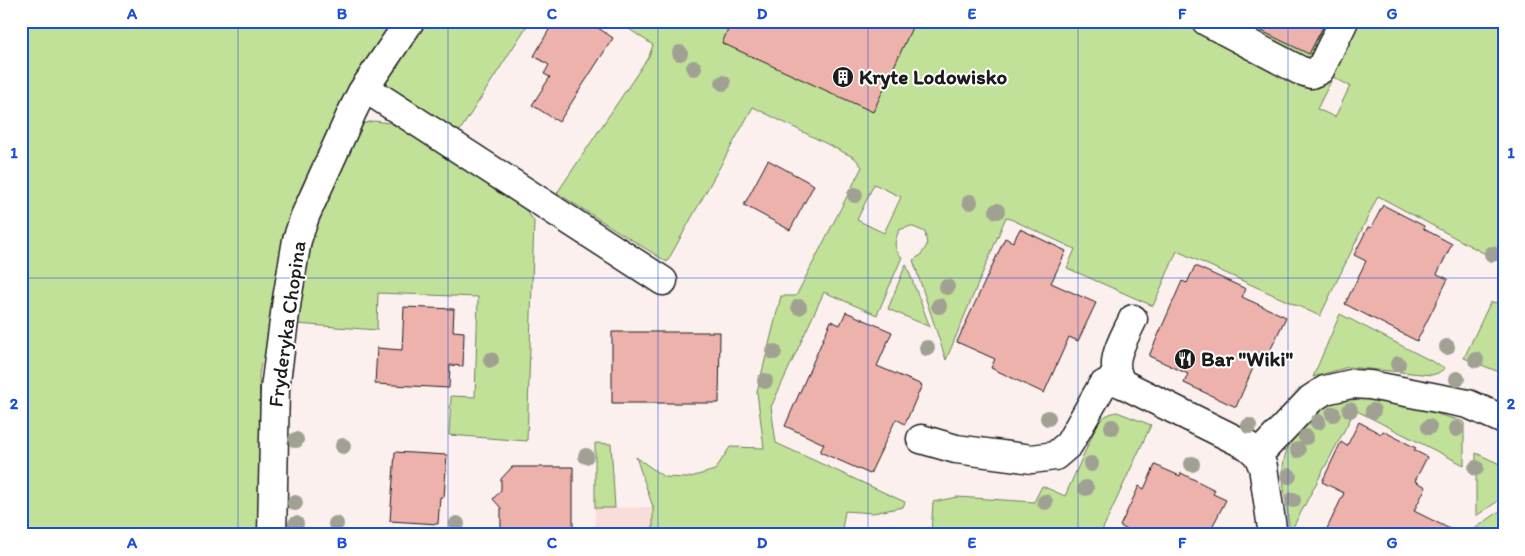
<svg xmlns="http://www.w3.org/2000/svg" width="1525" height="556" viewBox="0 0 1525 556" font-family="Itim,sans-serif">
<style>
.built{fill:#f8dddb}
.green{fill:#c1e199;stroke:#6e7e5a;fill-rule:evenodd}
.building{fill:#eeb2ad;stroke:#1c1c1c}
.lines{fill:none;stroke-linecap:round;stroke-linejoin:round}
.minor-casing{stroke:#1c1c1c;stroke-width:31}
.minor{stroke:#fff;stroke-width:28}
.tree{fill:#a1a193}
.grid{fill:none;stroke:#1d4ed8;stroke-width:1;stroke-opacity:0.55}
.labels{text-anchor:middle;stroke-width:4;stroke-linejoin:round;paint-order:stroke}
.poi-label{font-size:21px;font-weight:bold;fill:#1c1c1c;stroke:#fff;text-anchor:start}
.street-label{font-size:21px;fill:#1c1c1c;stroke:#fff}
.neatline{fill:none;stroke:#1d4ed8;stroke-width:2}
.grid-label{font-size:16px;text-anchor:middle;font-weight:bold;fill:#1d4ed8}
</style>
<rect width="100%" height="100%" fill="#fcf0ef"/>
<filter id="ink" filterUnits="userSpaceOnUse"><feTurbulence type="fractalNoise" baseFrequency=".02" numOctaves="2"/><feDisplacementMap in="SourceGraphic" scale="10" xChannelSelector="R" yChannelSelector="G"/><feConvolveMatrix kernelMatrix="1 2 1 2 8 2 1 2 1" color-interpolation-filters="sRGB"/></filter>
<g filter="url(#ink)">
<!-- built -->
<path class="built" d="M653,507v28h-58v-27z"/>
<!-- green -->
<g class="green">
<path d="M21,21h379l-64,95 -35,72 -24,88 -4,75 -12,12 -2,12 5,160h-243z"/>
<path d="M423,21h107l-71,111 -77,-47z"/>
<path d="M617,21h857l5,3 25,2v126h-2v20h2v84l-4,6 -122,-66 -58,120 -143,-65 -24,55 -86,-38 8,-19 -69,-32 -60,143 -33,-100 8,-5 6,-10 -2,-13 -14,-6 -12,4c-4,11 -7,19 3,27l-25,58 -53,-23 -53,115 5,36 129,59 -2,5 -30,6 -28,-2 -4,24h-188v-28l-17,-50 28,20 23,1 28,-8 15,-23 34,1 -7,-56 24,-96h15l66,-129 -7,-9 -102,-51 -86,155 -110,-69 92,-137 4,-11zM1333,77l17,9 -15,31 -18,-8zM874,184l27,13 -17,36 -27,-13z"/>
<path d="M374,121l16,2 15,6 109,65 20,27 -7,220 -78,-6 2,-39 24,1 3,-100 -100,-4 -1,37 -81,-6 9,-84 56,-116z"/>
<path d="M906,264l24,63 -42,-18z"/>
<path d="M1497,302l7,3v69l-40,-16 26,-55z"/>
<path d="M1340,314l105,54 -7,5 -6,2 -84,-8 -35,10z"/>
<path d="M1360,399l41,4 63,19v43l-109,-55 -65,123c-2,-20 -7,-41 -7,-61 -1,-28 22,-56 46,-67 10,-4 21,-5 31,-6z"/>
<path d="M1117,412l34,13 -51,110h-169l2,-33 24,-5 77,5 8,-16 23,10 31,-69c6,-9 10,-13 21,-15z"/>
<path d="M595,443l16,1 4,64h-20z"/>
<path d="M1476,453l28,13v31l-28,19z"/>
<path d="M1504,508v27h-35v-2z"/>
</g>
<!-- building -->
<g class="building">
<path d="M554,21h34l25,17 -54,84 -27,-17 18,-28 -6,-3 5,-9 -15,-9z"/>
<path d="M732,21h183l-42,91 -151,-69z"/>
<path d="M1241,21h85l-17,33z"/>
<path d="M768,160l46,25 -24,45 -46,-25z"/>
<path d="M1383,205l41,21v3l28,15 -15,30 11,5 -31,62 -72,-37 21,-43 -12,-6 14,-28 3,1z"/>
<path d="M1020,229l46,22 -15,32 45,20 -18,38 -9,-4 -25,56 -53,-25 4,-9 -38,-17 48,-104 8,4z"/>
<path d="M1195,266l51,23 -4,8 44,20 -18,38 -8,-3 -24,55 -52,-24 4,-9 -39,-18 33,-75 5,2z"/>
<path d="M404,307l50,2 -1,22 11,1 -1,34 -13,-1 -1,23 -74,-4 2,-36 25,2z"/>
<path d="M846,312l46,20 -15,34 45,19 -17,39 -9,-5 -26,55 -50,-22 4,-8 -39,-18 46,-105 9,4z"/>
<path d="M612,332h108l-1,71h-107z"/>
<path d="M1359,422l22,12 2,-3 33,17 -2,2 13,7 -12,24 11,6 -12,24 48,24h-138l20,-42 -22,-11 19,-40 6,4z"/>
<path d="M395,452l52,3 -3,42h-4l-2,27 -48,-3z"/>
<path d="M1155,465l25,11 1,-3 34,17 -2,4 13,6 -18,35h-71l-17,-9 19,-40 5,3z"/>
<path d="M512,467h61v68h-72v-27l-8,-9 8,-9v-11z"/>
</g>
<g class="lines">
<!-- minor casing -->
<g class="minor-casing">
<g id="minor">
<path d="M1206,21l93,49 12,4 9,-4 24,-49"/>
<path d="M365,88l298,193"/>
<path d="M1133,319c-9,20 -27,45 -10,65l125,62 10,9"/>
<path d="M921,439l35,10 76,10 23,-3 14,-12 33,-58c8,-6 12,-6 21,-2"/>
<path d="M272,535l3,-147 12,-89 10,-59 8,-24 48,-106 9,-18 48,-71"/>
<path d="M1273,535l-10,-68 -5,-12 53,-56 14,-9 26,-6 19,1 98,19 36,16"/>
</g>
</g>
<!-- minor -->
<use href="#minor" class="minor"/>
</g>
<!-- trees -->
<g class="tree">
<circle cx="680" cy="53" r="8"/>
<circle cx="694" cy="68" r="8"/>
<circle cx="723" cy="83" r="8"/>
<circle cx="855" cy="195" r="8"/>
<circle cx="970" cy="202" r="8"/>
<circle cx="997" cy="211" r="8"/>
<circle cx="1492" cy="254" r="8"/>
<circle cx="947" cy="287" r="8"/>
<circle cx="939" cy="306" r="8"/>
<circle cx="799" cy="307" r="8"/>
<circle cx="1447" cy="347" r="8"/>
<circle cx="927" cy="348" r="8"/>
<circle cx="774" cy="352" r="8"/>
<circle cx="491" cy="360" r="8"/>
<circle cx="1476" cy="360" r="8"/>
<circle cx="1398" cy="364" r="8"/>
<circle cx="1457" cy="379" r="8"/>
<circle cx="765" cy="381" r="8"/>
<circle cx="1350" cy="410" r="8"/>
<circle cx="1373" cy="411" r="8"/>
<circle cx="1333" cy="414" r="8"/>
<circle cx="1048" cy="418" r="8"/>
<circle cx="1318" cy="422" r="8"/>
<circle cx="1249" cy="426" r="8"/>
<circle cx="1112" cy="427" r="8"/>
<circle cx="1429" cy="427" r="8"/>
<circle cx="1456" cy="429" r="8"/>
<circle cx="1306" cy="437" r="8"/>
<circle cx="296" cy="440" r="8"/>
<circle cx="343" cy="446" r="8"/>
<circle cx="1298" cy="450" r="8"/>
<circle cx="586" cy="456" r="8"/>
<circle cx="1091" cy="464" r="8"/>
<circle cx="1192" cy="464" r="8"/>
<circle cx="1476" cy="468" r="8"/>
<circle cx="1289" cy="476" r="8"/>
<circle cx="1086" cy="488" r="8"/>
<circle cx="1293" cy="500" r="8"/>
<circle cx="1045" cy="502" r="8"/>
<circle cx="295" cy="503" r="8"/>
<circle cx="296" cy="524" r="8"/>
<circle cx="336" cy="524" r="8"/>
<circle cx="457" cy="524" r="8"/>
</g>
</g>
<!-- grid -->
<path class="grid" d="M238,21v514M448,21v514M658,21v514M868,21v514M1078,21v514M1288,21v514M21,278h1483"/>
<!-- icons -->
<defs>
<g id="building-disc" transform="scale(1.125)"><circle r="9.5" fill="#1c1c1c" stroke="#fff"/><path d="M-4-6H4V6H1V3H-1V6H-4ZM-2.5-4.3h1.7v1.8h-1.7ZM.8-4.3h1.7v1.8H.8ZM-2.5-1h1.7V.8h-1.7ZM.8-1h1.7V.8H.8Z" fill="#fff"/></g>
<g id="restaurant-disc" transform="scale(1.125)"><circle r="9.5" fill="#1c1c1c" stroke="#fff"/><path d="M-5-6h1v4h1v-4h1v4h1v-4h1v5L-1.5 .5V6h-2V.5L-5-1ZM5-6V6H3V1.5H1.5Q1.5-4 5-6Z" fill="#fff"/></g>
</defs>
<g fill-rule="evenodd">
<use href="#building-disc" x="843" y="77"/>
<use href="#restaurant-disc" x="1185" y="359"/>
</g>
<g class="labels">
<!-- poi labels -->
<g class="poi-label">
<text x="859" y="84">Kryte Lodowisko</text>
<text x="1201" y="366">Bar "Wiki"</text>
</g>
<!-- street labels -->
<g class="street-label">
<text transform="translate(287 324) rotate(-82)" y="7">Fryderyka Chopina</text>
</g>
</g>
<!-- margin -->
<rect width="1525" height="556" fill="none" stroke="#fff" stroke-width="55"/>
<rect x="28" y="28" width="1470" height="500" class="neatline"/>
<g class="grid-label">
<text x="132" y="19">A</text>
<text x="342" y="19">B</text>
<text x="552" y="19">C</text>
<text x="762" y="19">D</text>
<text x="972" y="19">E</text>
<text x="1182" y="19">F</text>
<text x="1392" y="19">G</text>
<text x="14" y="158">1</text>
<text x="1511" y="158">1</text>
<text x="14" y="409">2</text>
<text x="1511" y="409">2</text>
<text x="132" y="548">A</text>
<text x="342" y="548">B</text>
<text x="552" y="548">C</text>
<text x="762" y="548">D</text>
<text x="972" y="548">E</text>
<text x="1182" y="548">F</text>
<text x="1392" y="548">G</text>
</g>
</svg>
